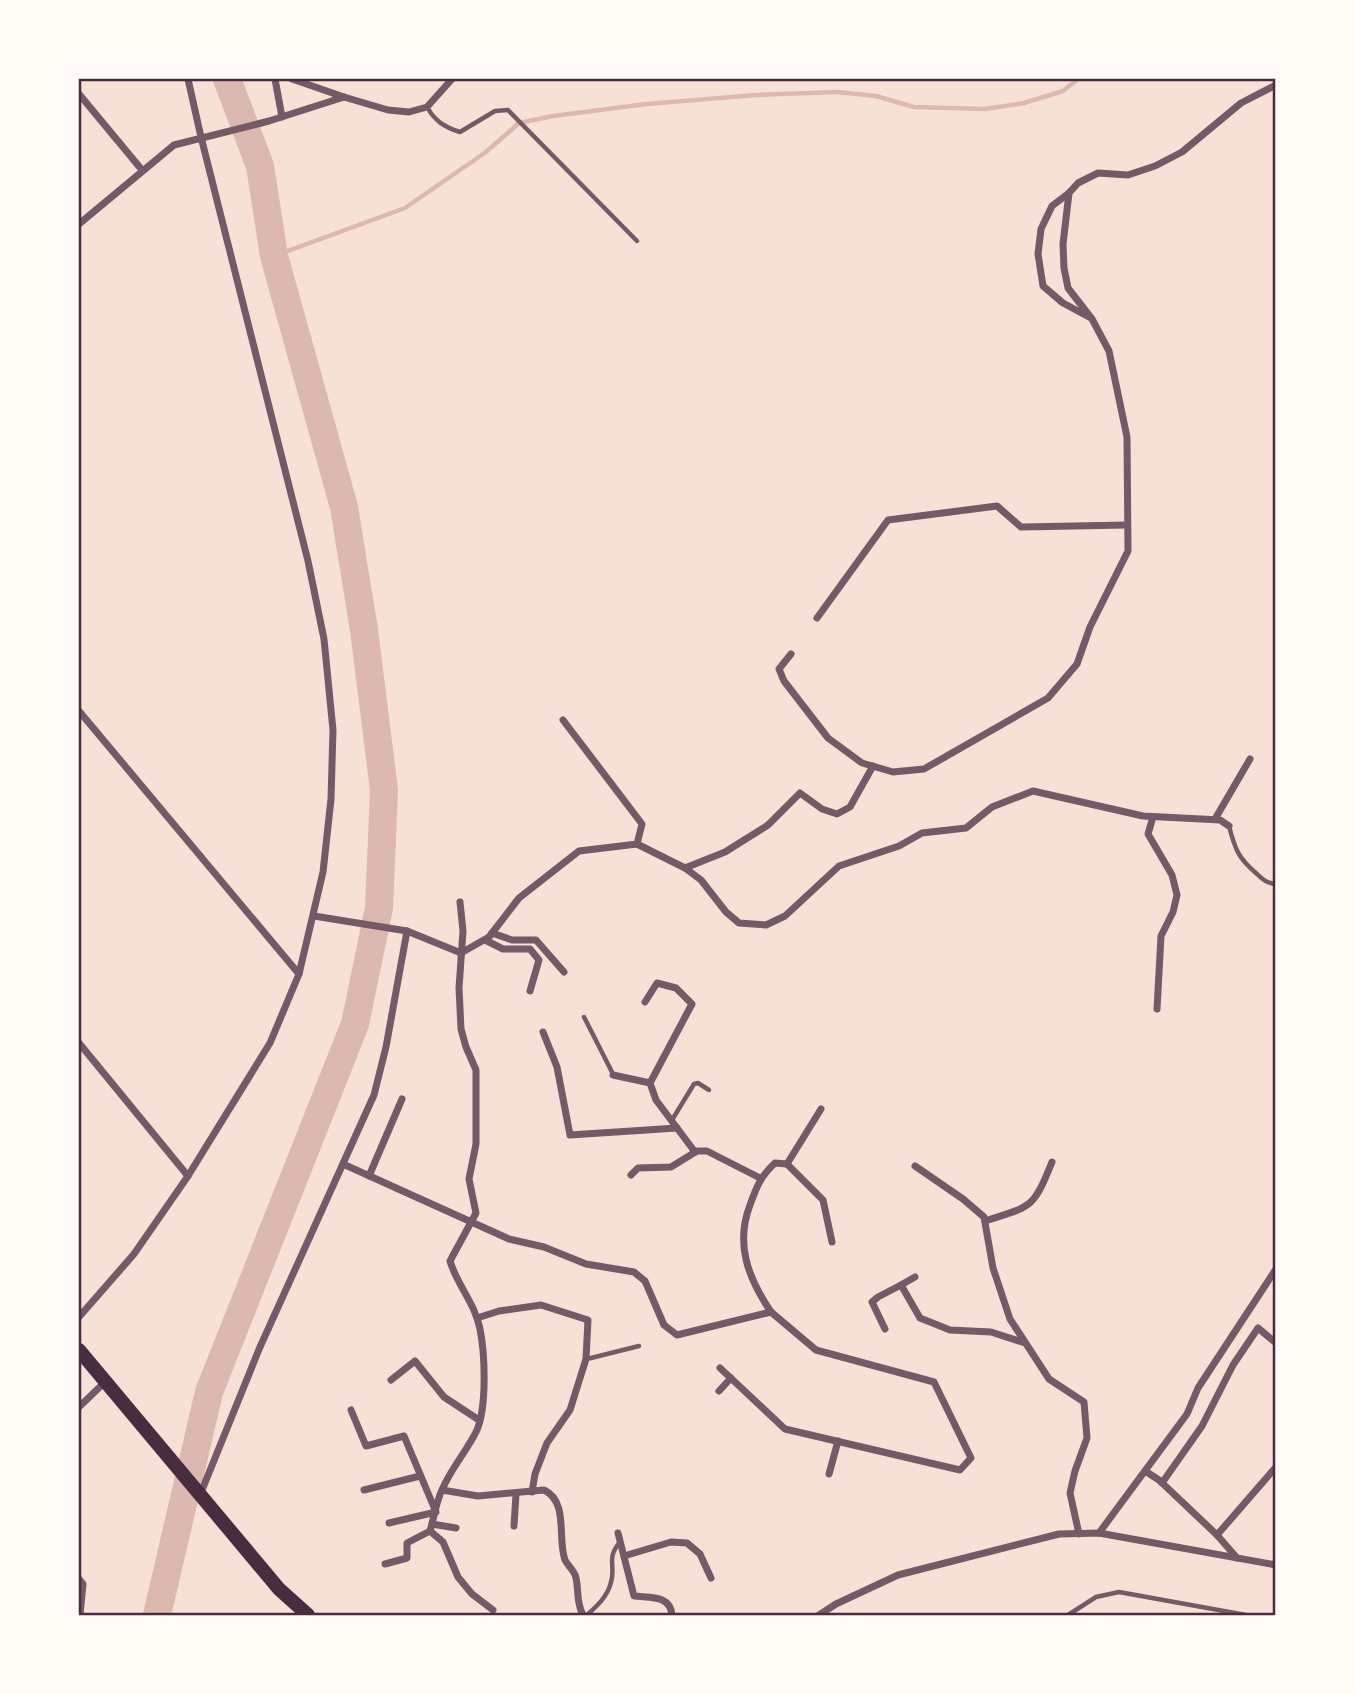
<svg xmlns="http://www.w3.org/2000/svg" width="1355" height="1694" viewBox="0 0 1355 1694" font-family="'Golos Text',sans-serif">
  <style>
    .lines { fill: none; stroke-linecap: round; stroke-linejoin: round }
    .stream { stroke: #dcb8b0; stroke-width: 4.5 }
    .river { stroke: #dcb8b0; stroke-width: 28 }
    .service { stroke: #755966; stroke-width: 4.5 }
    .minor { stroke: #755966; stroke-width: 7 }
    .primary { stroke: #4a2c40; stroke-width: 14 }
    .neatline { fill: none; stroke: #4a2c40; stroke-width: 2.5 }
  </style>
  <rect width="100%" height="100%" fill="#f7e1d7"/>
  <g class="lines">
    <polyline class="stream" points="274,256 405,208 486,152 519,123 553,116 647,104 756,95 837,92 876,96 914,107 985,109 1024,103 1063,91 1078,79"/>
    <polyline class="river" points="157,1615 209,1392 355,1024 379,908 384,790 364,630 344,507 274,256 260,166 227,79"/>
    <g class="service">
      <path d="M427 107C435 121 444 127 460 132L495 111 508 110 637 241"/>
      <path d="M1229 826C1235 849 1238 858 1257 874 1263 880 1267 883 1276 884"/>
      <polyline points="584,1017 613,1074"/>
      <polyline points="672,1120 694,1084 698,1083 709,1090"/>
      <polyline points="587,1359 639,1346"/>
      <path d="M587 1615C597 1606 608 1596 611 1582 616 1565 606 1560 619 1543"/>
      <polyline points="1068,1615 1096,1597 1119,1592 1246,1615"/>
    </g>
    <g class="minor">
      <polyline points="275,79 282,117"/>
      <polyline points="292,79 344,97"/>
      <polyline points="79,94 142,170"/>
      <polyline points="79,224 174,145 269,121 344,97 388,110 409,112 427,107 452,79"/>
      <polyline points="1089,317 1063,303 1043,286 1038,254 1041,229 1052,206 1069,193 1078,183 1098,173 1128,175 1155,166 1182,152 1241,103 1276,85"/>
      <polyline points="817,618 888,520 997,506 1021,527 1127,525"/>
      <polyline points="791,654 779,669 784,681 828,738 862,763 893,772 924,769 1048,698 1077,664 1090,627 1128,551 1127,437 1109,351 1092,319 1068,288 1064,268 1063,244 1069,193"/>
      <polyline points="79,711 299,974"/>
      <polyline points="1153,817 1148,834 1172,875 1177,895 1173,912 1161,936 1157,1009"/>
      <polyline points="1215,819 1250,759"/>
      <polyline points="637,844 685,868 701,880 726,912 739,923 766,925 785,916 839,866 899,846 922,833 966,828 992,807 1033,791 1143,816 1220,820 1229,826"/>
      <polyline points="685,868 725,852 768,825 800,793 822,809 837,814 850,807 873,766"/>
      <path d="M460 902 463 931 459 988 461 1029 466 1047 476 1070V1144L469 1179 476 1213 450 1261C457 1285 475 1303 480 1329 485 1354 487 1406 477 1430 467 1451 451 1468 442 1490 436 1502 434 1518 430 1531L443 1542 458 1577 472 1594 493 1610"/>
      <polyline points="314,916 407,931 461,953 489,937 519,898 579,851 637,844 642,824 563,720"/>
      <polyline points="492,933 512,940 536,940 564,972"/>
      <polyline points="485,940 503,949 530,949 539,960 530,991"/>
      <polyline points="645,1002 657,983 676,988 692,1004 650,1083 656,1100 695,1152"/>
      <polyline points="543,1032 557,1067 570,1135 677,1128"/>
      <polyline points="79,1043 188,1176"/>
      <polyline points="613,1075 650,1083"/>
      <polyline points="343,1164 509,1239 544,1247 586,1264 634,1272 645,1281 664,1325 677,1335 771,1312 816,1350 934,1382 971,1458 960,1470 785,1429 720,1368"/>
      <polyline points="787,1164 823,1200 832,1242"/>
      <polyline points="915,1166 963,1199 984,1217 993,1268 1010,1319 1049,1379 1084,1402 1087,1438 1075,1471 1070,1493 1079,1534"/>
      <polyline points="631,1175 638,1168 671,1167 697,1151 707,1151 760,1178"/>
      <polyline points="369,1176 402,1099"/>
      <path d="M985 1221C1032 1206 1033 1209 1052 1162"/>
      <polyline points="901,1285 915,1277"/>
      <path d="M771 1312C748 1278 735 1244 750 1205 757 1186 760 1177 775 1163L787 1164 821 1109"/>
      <polyline points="79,1317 134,1254 188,1176 270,1043 299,974 323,872 331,799 333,730 324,639 308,561 201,137 188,79"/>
      <polyline points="477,1318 499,1311 541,1305 588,1320 586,1359 570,1410 547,1443 535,1474 532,1492"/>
      <polyline points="885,1329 872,1302 878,1297 901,1285 920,1318 950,1330 991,1332 1025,1343"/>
      <polyline points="391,1380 415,1361 444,1397 479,1420"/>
      <polyline points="719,1391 731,1378"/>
      <polyline points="79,1407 105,1382"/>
      <polyline points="351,1410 366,1446 404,1436 436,1512 389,1523"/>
      <polyline points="1145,1471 1159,1480 1217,1535"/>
      <polyline points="829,1474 838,1441"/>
      <polyline points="1162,1483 1202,1426 1233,1365 1258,1328 1276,1343"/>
      <polyline points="364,1490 420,1476"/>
      <path d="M442 1490 478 1496 544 1490C569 1502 557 1538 565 1560 568 1566 575 1571 576 1578 579 1592 576 1602 583 1615"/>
      <polyline points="200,1495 260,1347 374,1095 386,1047 407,931"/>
      <polyline points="432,1524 456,1528"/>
      <polyline points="514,1526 516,1494"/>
      <path d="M618 1533 634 1596C651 1598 670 1595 672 1615"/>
      <polyline points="1099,1533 1187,1414 1198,1388 1276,1269"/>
      <polyline points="624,1556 671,1542 687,1543 700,1554 711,1578"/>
      <polyline points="1237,1558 1217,1535 1276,1467"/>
      <polyline points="385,1564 407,1558 407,1543 430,1531"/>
      <polyline points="79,1579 83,1584 80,1615"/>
      <polyline points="819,1615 836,1604 898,1575 1059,1534 1099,1533 1276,1565"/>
    </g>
    <polyline class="primary" points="79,1350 279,1589 308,1615"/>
  </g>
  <rect width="1355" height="1694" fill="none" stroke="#fffaf5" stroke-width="161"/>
  <rect x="80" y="80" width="1194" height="1534" class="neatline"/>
</svg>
